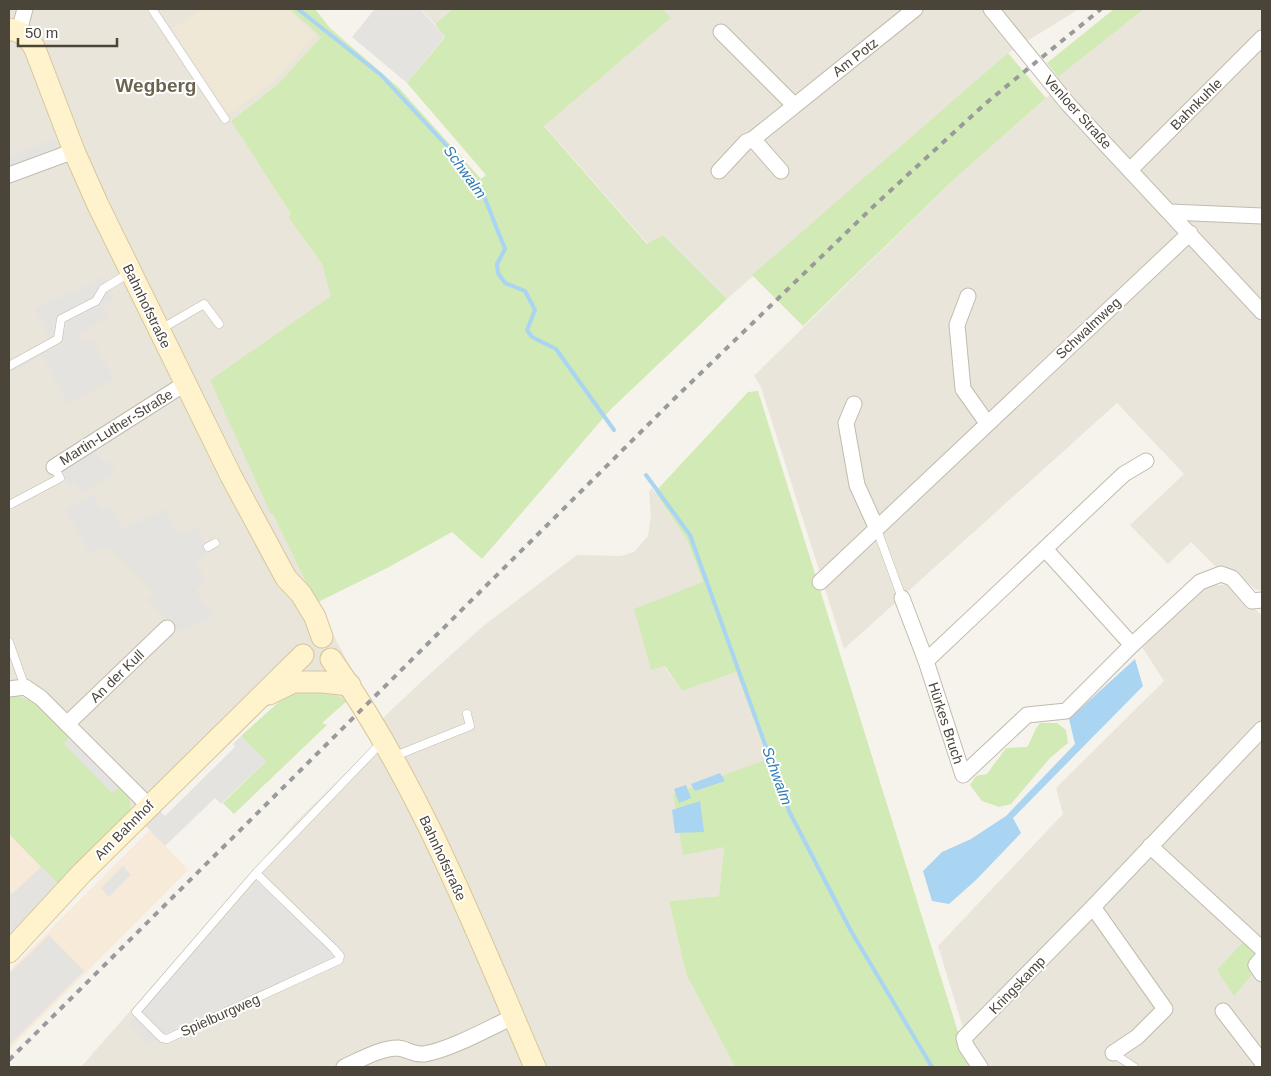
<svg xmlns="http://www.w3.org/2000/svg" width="1271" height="1076" viewBox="0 0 1271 1076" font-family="Arial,sans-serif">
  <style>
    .residential { fill: #eae5da }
    .commercial { fill: #f7ead8 }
    .education { fill: #efe8d6 }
    .green { fill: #d2eab5 }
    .parking { fill: #e5e3e0 }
    .water { fill: #a9d4f2 }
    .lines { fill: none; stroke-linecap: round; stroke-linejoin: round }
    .stream { stroke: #a9d4f2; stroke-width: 4 }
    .lane-casing { stroke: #c2bbae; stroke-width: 9 }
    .street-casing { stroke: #c2bbae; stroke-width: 17 }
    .secondary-casing { stroke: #d6c79b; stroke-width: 23 }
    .lane { stroke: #fff; stroke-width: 8 }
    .street { stroke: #fff; stroke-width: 15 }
    .secondary { stroke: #fff3cd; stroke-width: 21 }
    .rail { stroke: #9a9a9a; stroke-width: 4; stroke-dasharray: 6 6; stroke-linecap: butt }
    .labels { text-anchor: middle; stroke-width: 4; stroke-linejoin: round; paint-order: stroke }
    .street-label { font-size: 14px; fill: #4b4439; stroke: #fff }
    .water-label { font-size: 15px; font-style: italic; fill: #2e7ab2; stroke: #fff }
    .district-label { font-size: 19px; font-weight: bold; fill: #6e6250; stroke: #fff }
  </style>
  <rect width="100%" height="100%" fill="#f6f3ec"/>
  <g class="residential">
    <polygon points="9,9 290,9 322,36 278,84 231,121 291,214 288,217 322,264 332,296 210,380 316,603 364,692 347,701 290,695 251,714 69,894 9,834"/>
    <polygon points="421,9 453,9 435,24"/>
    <polygon points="662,9 1079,9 1008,53 727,299 663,235 648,244 544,125 670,19"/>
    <polygon points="1144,9 1262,9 1262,591 1255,589 1237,574 1219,570 1191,542 1168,564 1130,525 1184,474 1117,403 844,649 761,387 754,376 950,183 1053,92 1049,88 1058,77"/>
    <polygon points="652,488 687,540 703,582 652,670 664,666 682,691 736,672 768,760 724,847 719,896 669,901 686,974 735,1067 81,1067 295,823 376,743 368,732 421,682 482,627 577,555 621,556 634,552 648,536 651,516 649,492"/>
    <polygon points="1215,585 1226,585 1238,591 1260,614 1262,613 1262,1067 985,1067 968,1044 938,946 1063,814 1056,788 1164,681 1142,647 1197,594 1206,587"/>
  </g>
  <g class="commercial">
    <polygon points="150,830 188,870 9,1050 9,971"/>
    <polygon points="9,834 58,884 9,938"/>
  </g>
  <polygon class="education" points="203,9 287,9 315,35 274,81 228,115 172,29"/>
  <g class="green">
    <polygon points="290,9 315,9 330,28 399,88 481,179 486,175 407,83 445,37 435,24 453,9 662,9 671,18 544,126 647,244 663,235 727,299 611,409 482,559 452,532 387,568 316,603 273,514 271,514 210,380 331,296 322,264 288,217 291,214 231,121 278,84 321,37"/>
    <polygon points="1114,9 1144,9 1058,77 1047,63"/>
    <polygon points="1008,53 1046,98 950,183 803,326 752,275"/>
    <polygon points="758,391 963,1048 976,1067 735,1067 686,974 669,901 719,896 724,847 683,855 673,794 768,759 736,672 682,691 665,666 651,670 634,609 703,582 687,540 655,492 748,392"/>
    <polygon points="299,691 331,693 347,701 322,723 327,725 234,814 223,803 265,762 241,736 281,700"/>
    <path d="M9 695C36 697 51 717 70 736L64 744 113 793 120 786C128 795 133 801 129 814L58 884 9 834Z"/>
    <path d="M1040 723H1057L1066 730 1068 743 1050 758 1011 804 999 807 982 801 970 785 976 776 987 774 1006 748 1027 747C1033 738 1033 731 1040 723Z"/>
    <polygon points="1247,938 1258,949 1255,971 1234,996 1217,970"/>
  </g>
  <g class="parking">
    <polygon points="375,9 420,9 445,36 407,83 352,37"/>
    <polygon points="55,138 58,147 9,167 9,156"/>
    <polygon points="104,277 114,299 103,306 108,317 9,374 9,361 51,341 35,309"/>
    <polygon points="78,336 83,344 92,339 114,379 68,404 42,356"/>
    <polygon points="94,448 100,458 111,464 116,473 81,494 75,483 69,487 60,470"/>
    <polygon points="94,494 102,510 109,506 122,530 165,509 179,535 196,526 210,551 196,561 206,583 196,589 205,606 209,605 214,615 181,632 147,600 155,593 109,546 89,552 66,511"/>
    <polygon points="241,736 266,761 221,804 215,798 165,846 142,822 157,808 165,816 235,747 233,744"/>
    <polygon points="71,737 120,786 112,793 64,744"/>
    <polygon points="123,866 131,875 109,897 101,888"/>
    <polygon points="41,867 58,884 9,938 9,891 12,894"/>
    <polygon points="263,875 346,952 148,1044 129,1024"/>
    <polygon points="49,935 84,971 9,1045 9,974"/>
  </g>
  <g class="water">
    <polygon points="1135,659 1143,686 1013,818 1021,833 976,880 949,904 932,901 923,871 942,852 971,839 1006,816 1075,744 1069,719"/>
    <polygon points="720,773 725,781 695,791 691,784"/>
    <polygon points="686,785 691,798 679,803 674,789"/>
    <polygon points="700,801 704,832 675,833 672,810"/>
  </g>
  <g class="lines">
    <g class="stream">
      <polyline points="298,9 381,75 448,147 482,191 505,249 497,264 498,273 505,283 525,291 535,310 527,330 532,337 556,349 614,430"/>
      <polyline points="646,475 690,535 789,811 851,931 932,1067"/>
    </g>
    <defs>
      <g id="lane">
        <polyline points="152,9 225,119"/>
        <polyline points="161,329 204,304 219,324"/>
        <polyline points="9,366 58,339 61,319 96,301 103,289 129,273"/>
        <polyline points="11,504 60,478 54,467"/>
        <polyline points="876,527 902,598"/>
        <polyline points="208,547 215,543"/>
        <polyline points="9,642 25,687"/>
        <polyline points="395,756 470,726 467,714"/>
        <polyline points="256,873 333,948 340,956 339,960 167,1039 162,1038 136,1012 256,873 382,742"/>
        <polyline points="1113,1053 1134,1067"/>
      </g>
      <g id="street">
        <polyline points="991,9 1068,104 1262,312"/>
        <polyline points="19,31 25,9"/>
        <polyline points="721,32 794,105"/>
        <polyline points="753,139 781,171"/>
        <polyline points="1130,170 1262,38"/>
        <polyline points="719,171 746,142 753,139 915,9"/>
        <polyline points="9,175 74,151"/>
        <polyline points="1170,212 1262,216"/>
        <polyline points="968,296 957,325 963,389 987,423"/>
        <polyline points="854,404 846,423 857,485 876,527"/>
        <polyline points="54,467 186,383"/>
        <polyline points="1045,549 1132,645"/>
        <polyline points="820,582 1190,233"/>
        <polyline points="902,598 926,661 963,775 1027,715 1066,711 1132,645 1200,582 1221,574 1232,578 1252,601 1262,600"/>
        <polyline points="926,661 1124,474 1146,461"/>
        <polyline points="9,689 25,687 41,698 149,806"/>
        <polyline points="67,724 167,628"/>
        <polyline points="1150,846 1262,949"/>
        <polyline points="1093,907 1165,1009 1137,1037 1113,1053"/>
        <polyline points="1262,958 1256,965 1262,974"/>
        <polyline points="1223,1011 1262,1062"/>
        <path d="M344 1067C360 1060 380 1048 398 1048 407 1049 414 1055 424 1054 450 1050 489 1028 513 1017"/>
        <polyline points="980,1067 966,1046 964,1038 1093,907 1262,729"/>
      </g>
      <g id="secondary">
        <path d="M9 29C23 32 28 36 35 49L74 151 98 205 231 476 286 578 301 594 315 617 322 637"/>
        <path d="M331 659C419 783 475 928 535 1067"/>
        <polyline points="269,694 293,682 323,682 350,685"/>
        <polyline points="9,952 82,873 303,655"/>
      </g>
    </defs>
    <use href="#lane" class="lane-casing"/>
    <use href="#street" class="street-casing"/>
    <use href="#secondary" class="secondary-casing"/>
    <use href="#lane" class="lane"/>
    <use href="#street" class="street"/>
    <use href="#secondary" class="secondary"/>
    <polyline class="rail" points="9,1060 675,398 877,203 986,103 1101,9"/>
  </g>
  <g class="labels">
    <g class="street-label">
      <text transform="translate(855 57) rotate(-38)" y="5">Am Potz</text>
      <text transform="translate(1196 104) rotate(-45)" y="5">Bahnkuhle</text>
      <text transform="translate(1078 112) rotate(48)" y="5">Venloer Straße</text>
      <text transform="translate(147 306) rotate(64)" y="5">Bahnhofstraße</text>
      <text transform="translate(1088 328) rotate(-43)" y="5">Schwalmweg</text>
      <text transform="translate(116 427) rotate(-32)" y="5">Martin-Luther-Straße</text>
      <text transform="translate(117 676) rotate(-44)" y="5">An der Kull</text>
      <text transform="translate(946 723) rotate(72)" y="5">Hürkes Bruch</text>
      <text transform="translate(124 830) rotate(-45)" y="5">Am Bahnhof</text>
      <text transform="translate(443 858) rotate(65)" y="5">Bahnhofstraße</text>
      <text transform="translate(1017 985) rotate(-46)" y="5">Kringskamp</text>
      <text transform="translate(220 1015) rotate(-24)" y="5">Spielburgweg</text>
    </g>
    <g class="water-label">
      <text transform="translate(465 172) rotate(54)" y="5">Schwalm</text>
      <text transform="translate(777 776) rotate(70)" y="5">Schwalm</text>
    </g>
    <g class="district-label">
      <text x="156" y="92">Wegberg</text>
    </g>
  </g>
  <rect width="1271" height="1076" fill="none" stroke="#4b4439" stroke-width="20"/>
  <path d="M18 38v8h99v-8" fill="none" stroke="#4b4439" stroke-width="2.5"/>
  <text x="25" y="38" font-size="15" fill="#4b4439" stroke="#ffffff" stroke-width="4" paint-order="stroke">50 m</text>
</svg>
